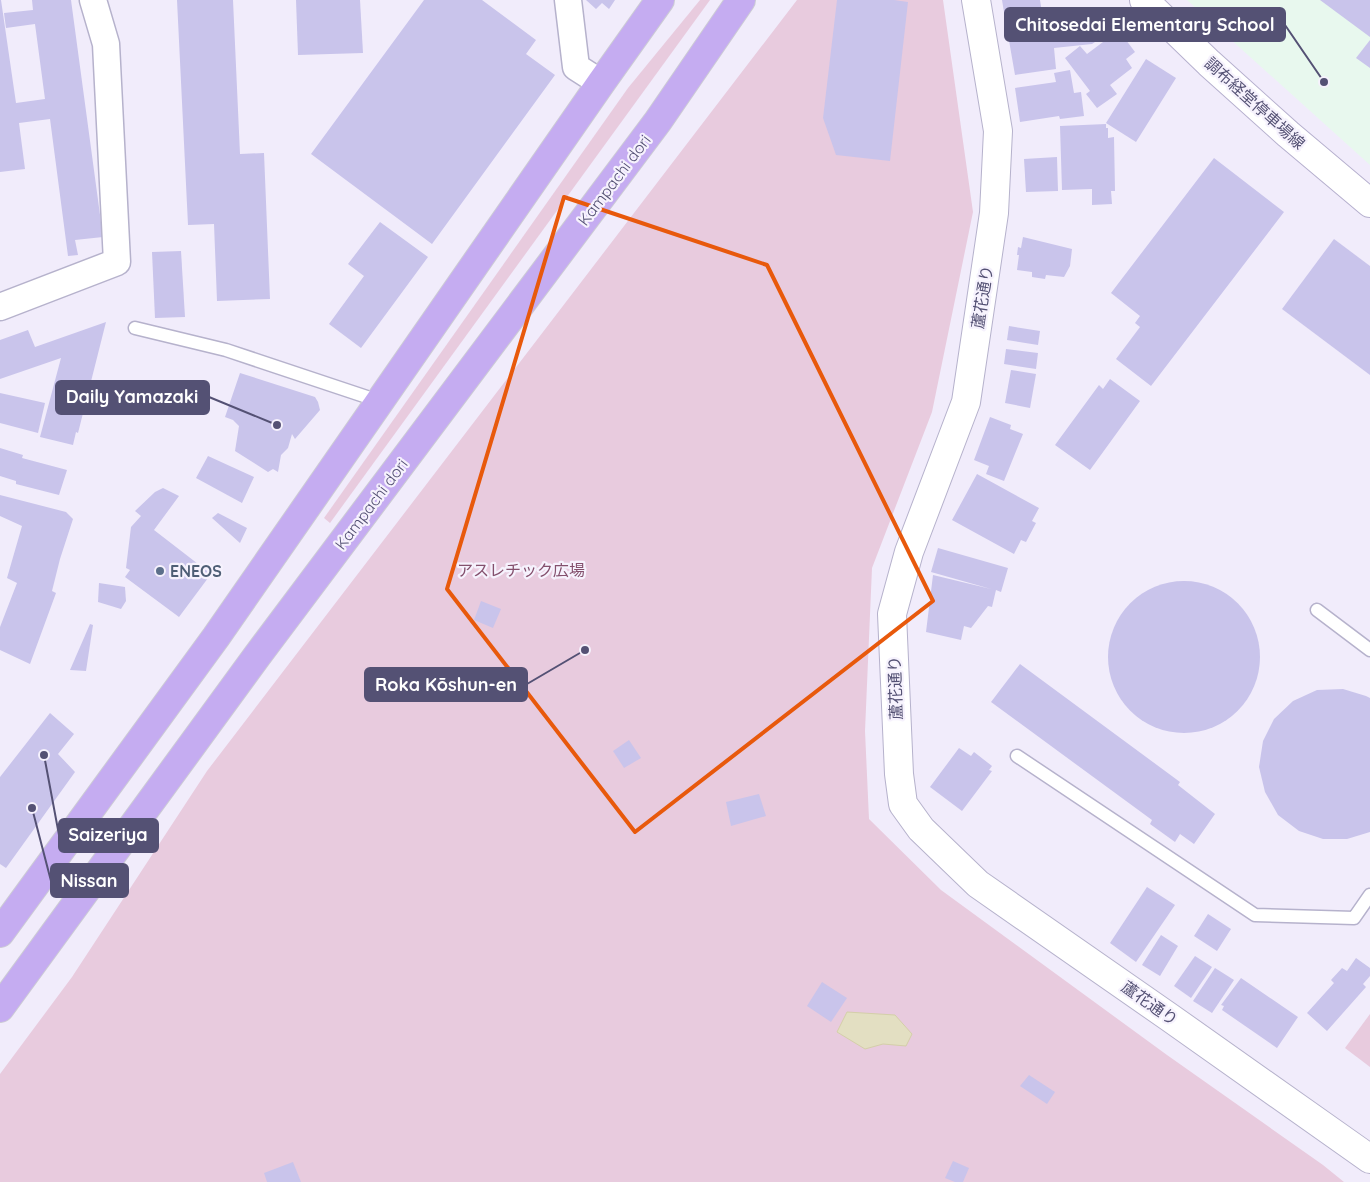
<svg xmlns="http://www.w3.org/2000/svg" width="1370" height="1182" viewBox="0 0 1370 1182" font-family="Quicksand,'Noto Sans JP',sans-serif">
  <style>
    .education { fill: #e8f8ee }
    .green { fill: #e8cbde }
    .water { fill: #e3dfc2; stroke: #d4cfa9 }
    .building { fill: #c9c4eb }
    .lines { fill: none; stroke-linecap: round; stroke-linejoin: round }
    .service-casing { stroke: #b6b2cc; stroke-width: 15 }
    .minor-casing { stroke: #b6b2cc; stroke-width: 29 }
    .tertiary-casing { stroke: #b6b2cc; stroke-width: 30 }
    .secondary-casing { stroke: #b6b0ce; stroke-width: 30 }
    .primary-casing { stroke: #cccbd5; stroke-width: 30 }
    .service { stroke: #fff; stroke-width: 12 }
    .minor { stroke: #fff; stroke-width: 26 }
    .tertiary { stroke: #fff; stroke-width: 28 }
    .secondary { stroke: #fff; stroke-width: 28 }
    .primary { stroke: #c5acf1; stroke-width: 28 }
    .marked { fill: none; stroke: #e8590c; stroke-width: 4; stroke-linejoin: round }
    .service-dot { fill: #5c6f8a; stroke: #f6f2fd; stroke-width: 2 }
    .labels { text-anchor: middle; stroke-width: 4.5; stroke-linejoin: round; paint-order: stroke }
    .street-label { font-size: 16px; fill: #545174; stroke: #f6f2fd }
    .park-label { font-size: 16px; fill: #84506d; stroke: #f6f2fd }
    .service-label { font-size: 16px; font-weight: bold; fill: #4e5e75; stroke: #f6f2fd; text-anchor: start }
    .leader { fill: none; stroke: #545174; stroke-width: 2 }
    .callout-dot { fill: #545174; stroke: #f6f2fd; stroke-width: 2 }
    .callout { fill: #545174; stroke: #545174; stroke-width: 2 }
    .callout-label { font-size: 18px; text-anchor: middle; font-weight: bold; fill: #fff }
  </style>
  <rect width="100%" height="100%" fill="#f1ecfb"/>
  <polygon class="education" points="1187,0 1370,0 1370,165"/>
  <g class="green">
    <polygon points="700,0 710,0 330,523 324,518 628,88"/>
    <polygon points="797,0 943,0 973,212 932,412 872,568 865,731 869,819 941,890 1167,1055 1323,1165 1344,1182 0,1182 0,1074 72,977 207,771"/>
    <polygon points="1370,1014 1370,1067 1345,1048"/>
  </g>
  <polygon class="water" points="847,1012 895,1015 912,1034 906,1046 883,1044 865,1049 837,1032"/>
  <g class="building">
    <polygon points="0,0 1,0 16,103 45,99 35,24 6,28 4,13 33,10 32,0 71,0 103,237 75,240 78,255 68,256 50,119 19,123 25,169 0,172"/>
    <polygon points="177,0 233,0 240,154 264,153 270,299 217,301 214,224 188,225"/>
    <polygon points="296,0 360,0 363,53 298,55"/>
    <polygon points="424,0 482,0 536,40 526,54 555,75 432,244 311,154"/>
    <polygon points="586,0 615,0 609,9 602,3 596,9"/>
    <polygon points="837,0 894,0 908,2 890,161 836,155 823,118"/>
    <polygon points="1002,0 1040,0 1043,19 1097,10 1101,15 1104,36 1092,44 1054,48 1056,69 1015,75 1007,29 1039,21 1039,20 1010,25 1010,23 1006,24"/>
    <polygon points="1320,0 1370,0 1370,37"/>
    <polygon points="1120,32 1135,52 1126,59 1132,68 1110,85 1117,94 1097,108 1086,94 1090,91 1065,58 1080,46 1087,54 1111,36 1113,38"/>
    <polygon points="1370,40 1370,68 1356,58"/>
    <polygon points="1146,59 1176,78 1136,142 1106,123"/>
    <polygon points="1070,70 1074,93 1081,92 1084,116 1060,119 1059,116 1020,122 1015,88 1056,82 1054,73"/>
    <polygon points="1106,124 1106,128 1108,128 1108,138 1114,137 1115,191 1111,191 1112,204 1092,205 1092,189 1062,190 1060,126"/>
    <polygon points="1057,157 1058,191 1026,192 1024,159"/>
    <polygon points="1214,158 1284,212 1151,386 1116,359 1140,327 1135,323 1140,316 1111,293"/>
    <polygon points="380,222 428,257 361,348 329,324 364,276 348,264"/>
    <polygon points="1023,237 1072,249 1070,266 1064,277 1046,275 1045,279 1032,277 1032,272 1017,270 1019,255 1017,255 1018,247 1021,248"/>
    <polygon points="1334,239 1370,266 1370,375 1282,309"/>
    <polygon points="181,251 185,317 155,318 152,252"/>
    <polygon points="106,322 78,433 76,432 73,445 40,437 61,358 0,379 0,340 28,330 35,347"/>
    <polygon points="1009,326 1040,331 1038,345 1007,340"/>
    <polygon points="1006,349 1038,353 1036,369 1004,364"/>
    <polygon points="1011,370 1036,374 1030,408 1005,403"/>
    <polygon points="240,373 315,397 318,402 320,410 295,439 292,434 288,448 281,455 278,472 273,469 268,472 235,451 239,426 233,420 225,417"/>
    <polygon points="1110,379 1140,401 1090,470 1055,445 1099,385 1103,389"/>
    <polygon points="0,393 45,403 38,433 0,423"/>
    <polygon points="990,417 1011,425 1010,429 1023,434 1004,481 986,474 989,466 974,460"/>
    <polygon points="0,448 23,455 22,458 67,470 59,495 16,484 16,481 0,476"/>
    <polygon points="208,456 254,477 242,503 196,478"/>
    <polygon points="977,474 1039,508 1032,521 1036,523 1026,542 1021,540 1014,554 952,520"/>
    <polygon points="163,488 179,496 154,530 211,574 179,617 125,577 130,570 126,568 131,527 141,516 135,511 155,492"/>
    <polygon points="0,495 66,512 73,519 60,559 52,591 56,593 30,664 0,650 0,627 17,583 7,578 22,526 0,516"/>
    <polygon points="218,513 247,528 240,543 212,518"/>
    <polygon points="938,548 1008,568 1001,592 996,590 992,607 988,606 971,628 964,626 961,640 926,632 933,575 991,589 931,572"/>
    <circle cx="1184" cy="657" r="76"/>
    <polygon points="99,583 125,587 126,601 121,609 98,602"/>
    <polygon points="481,601 501,609 493,628 474,620"/>
    <polygon points="90,624 93,625 86,671 70,670"/>
    <polygon points="1020,664 1180,782 1178,785 1215,814 1194,844 1180,834 1175,842 1150,824 1152,820 991,702"/>
    <polygon points="1343,689 1366,696 1370,698 1370,832 1347,839 1323,839 1299,831 1278,815 1265,792 1259,767 1263,741 1274,719 1293,701 1317,690"/>
    <polygon points="50,713 74,734 58,754 75,772 6,868 0,864 0,777"/>
    <polygon points="629,740 641,758 624,768 613,751"/>
    <polygon points="959,748 971,756 974,752 992,766 989,770 992,771 962,811 930,787"/>
    <polygon points="759,794 766,816 731,826 726,802"/>
    <polygon points="1147,887 1175,905 1136,962 1110,943"/>
    <polygon points="1208,914 1231,929 1217,951 1194,936"/>
    <polygon points="1161,935 1178,946 1160,976 1142,965"/>
    <polygon points="1195,956 1212,967 1191,998 1174,986"/>
    <polygon points="1356,958 1370,968 1370,976 1363,984 1366,987 1327,1031 1307,1013 1334,983 1331,980 1342,968 1347,971"/>
    <polygon points="1215,968 1234,980 1212,1013 1193,1001"/>
    <polygon points="1241,978 1298,1017 1277,1048 1222,1010 1224,1006 1221,1005"/>
    <polygon points="822,982 847,998 831,1022 807,1006"/>
    <polygon points="1029,1075 1055,1092 1047,1104 1020,1086"/>
    <polygon points="953,1161 969,1168 963,1182 955,1182 945,1178"/>
    <polygon points="293,1162 301,1182 267,1182 264,1173"/>
  </g>
  <g class="lines">
    <defs>
      <g id="service">
        <polyline points="135,328 226,350 379,401"/>
        <polyline points="1317,610 1370,650"/>
        <polyline points="1017,756 1255,915 1354,918 1370,895"/>
      </g>
      <g id="minor">
        <polyline points="568,0 576,67 601,83"/>
        <polyline points="0,307 117,262 106,44 93,0"/>
      </g>
      <polyline id="tertiary" points="976,0 998,131 994,213 966,402 909,552 892,614 899,774 903,804 921,829 978,884 1169,1017 1370,1159"/>
      <polyline id="secondary" points="1144,0 1209,63 1288,134 1370,203"/>
      <g id="primary">
        <polyline points="0,933 216,637 601,83 660,0"/>
        <polyline points="0,1008 257,656 658,121 741,0"/>
      </g>
    </defs>
    <use href="#service" class="service-casing"/>
    <use href="#minor" class="minor-casing"/>
    <use href="#tertiary" class="tertiary-casing"/>
    <use href="#secondary" class="secondary-casing"/>
    <use href="#primary" class="primary-casing"/>
    <use href="#service" class="service"/>
    <use href="#minor" class="minor"/>
    <use href="#tertiary" class="tertiary"/>
    <use href="#secondary" class="secondary"/>
    <use href="#primary" class="primary"/>
  </g>
  <path class="marked" d="M564 197 767 265 933 601 635 832 447 589Z"/>
  <circle class="service-dot" cx="160" cy="571" r="5"/>
  <g class="labels">
    <g class="street-label">
      <text transform="translate(1255 103) rotate(42)" y="6">調布経堂停車場線</text>
      <text transform="translate(614 180) rotate(-53)" y="6">Kampachi dori</text>
      <text transform="translate(982 297) rotate(-81)" y="6">蘆花通り</text>
      <text transform="translate(371 504) rotate(-53)" y="6">Kampachi dori</text>
      <text transform="translate(895 688) rotate(-92)" y="6">蘆花通り</text>
      <text transform="translate(1150 1003) rotate(35)" y="6">蘆花通り</text>
    </g>
    <g class="park-label">
      <text x="521" y="576">アスレチック広場</text>
    </g>
    <g class="service-label">
      <text x="170" y="577">ENEOS</text>
    </g>
  </g>
  <path class="leader" d="M1324 82L1285 25M277 425L209 397M585 650L527 684M44 755L59 835M32 808L51 881"/>
  <g class="callout-dot">
    <circle cx="1324" cy="82" r="5"/>
    <circle cx="277" cy="425" r="5"/>
    <circle cx="585" cy="650" r="5"/>
    <circle cx="44" cy="755" r="5"/>
    <circle cx="32" cy="808" r="5"/>
  </g>
  <g class="callout">
    <rect x="1005" y="8" width="280" height="33" rx="5"/>
    <rect x="56" y="381" width="153" height="33" rx="5"/>
    <rect x="365" y="668" width="162" height="33" rx="5"/>
    <rect x="59" y="819" width="99" height="33" rx="5"/>
    <rect x="51" y="864" width="77" height="33" rx="5"/>
  </g>
  <g class="callout-label">
    <text x="1145" y="31">Chitosedai Elementary School</text>
    <text x="132" y="403">Daily Yamazaki</text>
    <text x="446" y="691">Roka Kōshun-en</text>
    <text x="108" y="841">Saizeriya</text>
    <text x="89" y="887">Nissan</text>
  </g>
</svg>
